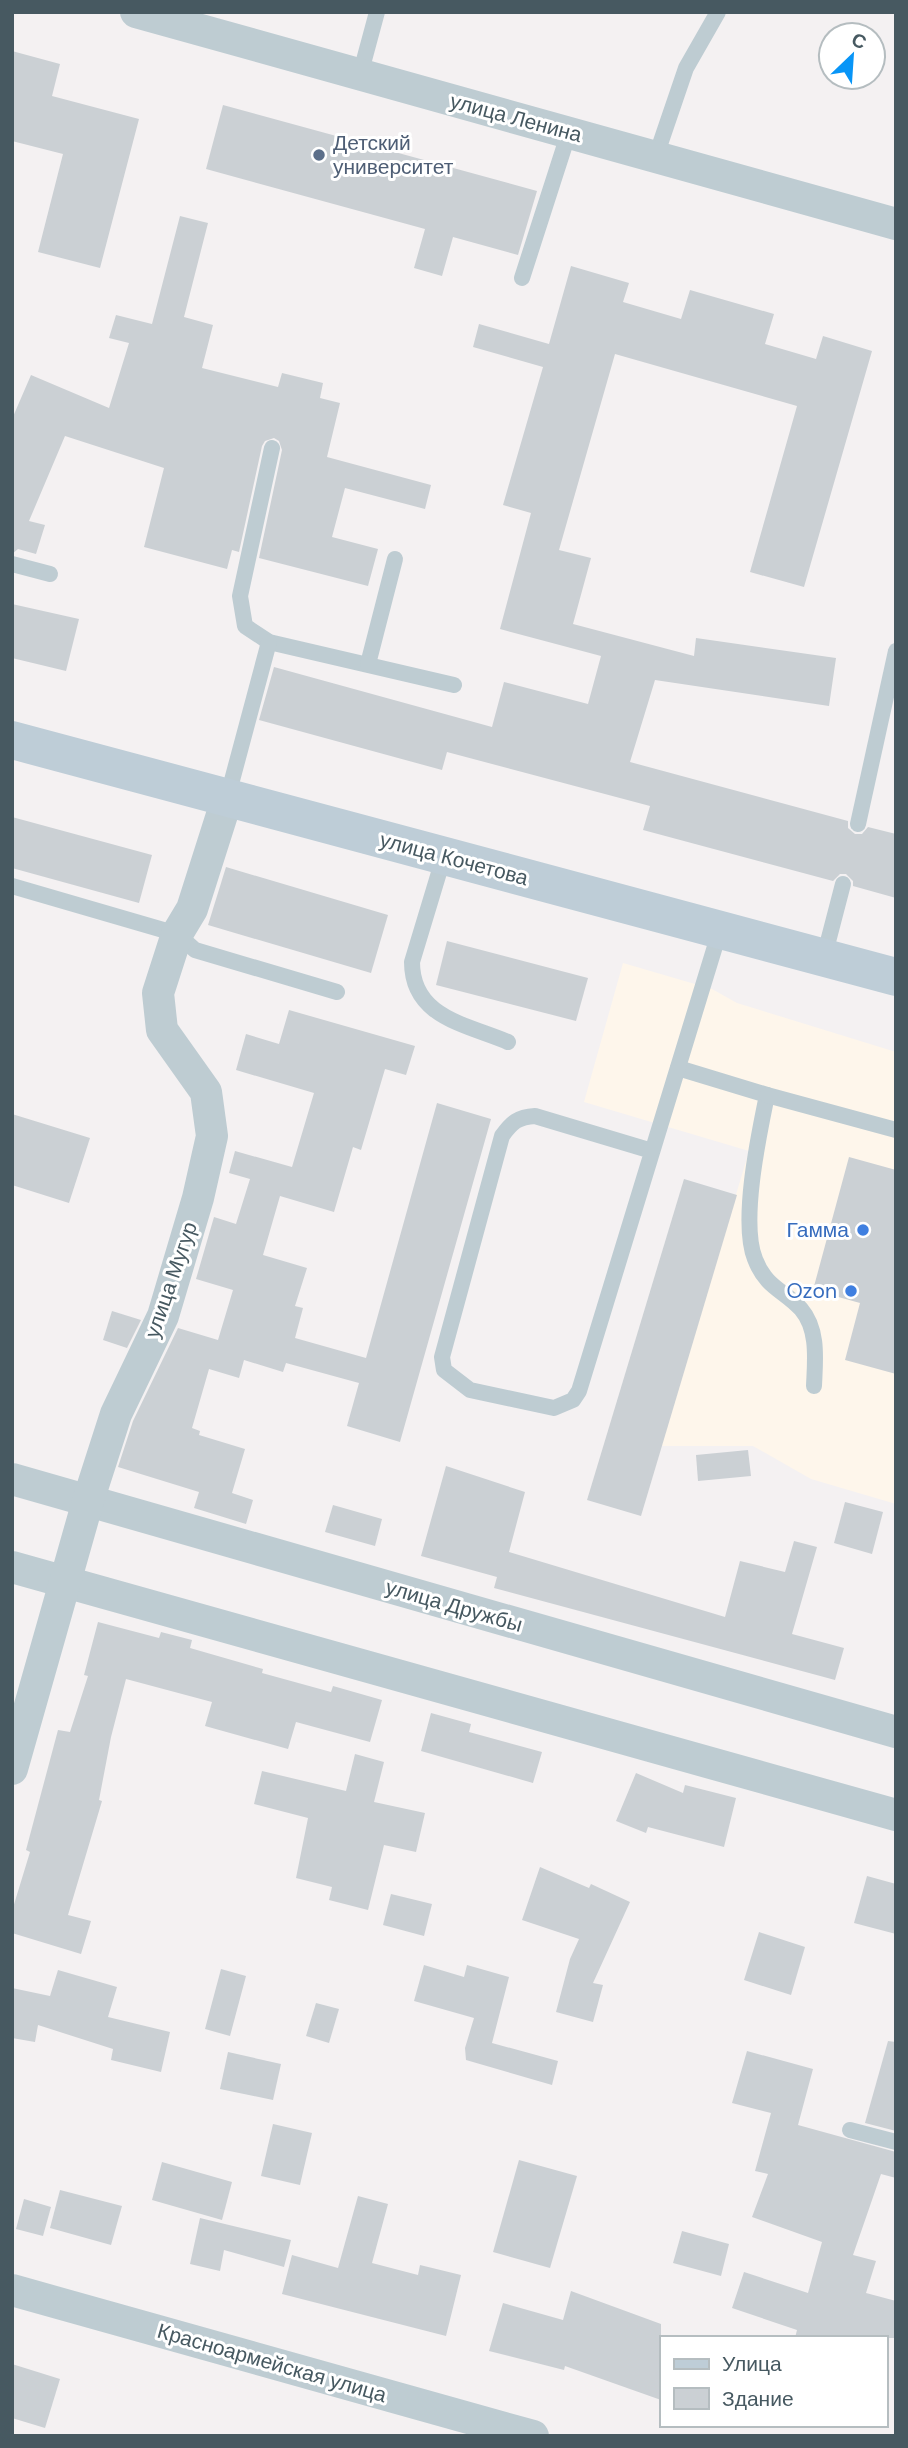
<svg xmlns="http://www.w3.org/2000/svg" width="908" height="2448" viewBox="0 0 908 2448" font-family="'DM Sans',sans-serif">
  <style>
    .commercial { fill: #fef6eb }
    .building { fill: #cbd0d4 }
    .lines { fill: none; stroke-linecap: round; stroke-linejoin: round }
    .service { stroke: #beccd2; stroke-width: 16 }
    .minor { stroke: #beccd2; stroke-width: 32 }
    .secondary { stroke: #becdd7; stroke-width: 38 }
    .service-dot { fill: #5c6f8a; stroke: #fff; stroke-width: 2.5 }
    .shop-dot { fill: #3f7fe0; stroke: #fff; stroke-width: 2.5 }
    .labels { text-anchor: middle; stroke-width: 6; stroke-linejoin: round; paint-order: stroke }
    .street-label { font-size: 21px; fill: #475961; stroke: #fff }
    .service-label { font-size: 21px; fill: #4e5e75; stroke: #fff; text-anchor: start }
    .shop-label { font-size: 21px; fill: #366cbe; stroke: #fff; text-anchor: end }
  </style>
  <rect width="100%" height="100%" fill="#f4f1f2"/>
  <polygon class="commercial" points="623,963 712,989 737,1003 896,1052 896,1504 811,1479 753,1446 661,1446 749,1151 584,1102"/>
  <g class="building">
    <polygon points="12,51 60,64 52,96 139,119 100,268 38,252 63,154 12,141"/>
    <polygon points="223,105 537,191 518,255 453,237 442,276 414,268 425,229 206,169"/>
    <polygon points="180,216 208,223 184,317 213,325 202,368 278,387 282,373 323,383 320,398 340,403 327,457 431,485 425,509 345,488 332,537 378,549 368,586 259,558 282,450 279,441 274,438 265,441 262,446 239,552 232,550 227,569 144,547 164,468 65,436 29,521 45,525 36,554 18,549 12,554 12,419 31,375 109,408 129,343 109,338 116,315 152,324"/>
    <polygon points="571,266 629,283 623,302 681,319 690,290 774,314 765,344 816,359 823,336 872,351 804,587 750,572 797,406 615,354 559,550 591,558 573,624 694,656 696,638 836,658 829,706 655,680 630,762 848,821 848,828 855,834 862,834 868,827 896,834 896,898 853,886 853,881 846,874 840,874 833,881 643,830 650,806 447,752 442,770 259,720 274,667 492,727 504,682 588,704 601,656 500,629 531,513 503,505 543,367 473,347 479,324 549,344"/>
    <polygon points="12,604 79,619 66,671 12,658"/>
    <polygon points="12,817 152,855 139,903 12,868"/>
    <polygon points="226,867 388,915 371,973 208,925"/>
    <polygon points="447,941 588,978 576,1021 436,985"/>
    <polygon points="289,1010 415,1046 406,1075 385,1069 361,1150 353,1147 334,1212 280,1196 263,1255 307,1268 295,1306 303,1308 295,1338 366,1358 437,1103 491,1119 400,1442 347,1426 359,1383 286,1363 283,1372 244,1360 239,1378 209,1369 192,1428 200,1431 199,1435 245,1449 232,1493 253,1500 246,1524 194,1508 199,1492 118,1467 133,1421 178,1328 218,1340 233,1290 196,1279 214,1217 236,1224 250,1179 229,1173 235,1151 292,1167 314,1093 236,1070 246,1034 279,1044"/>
    <polygon points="12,1114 90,1138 69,1203 12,1185"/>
    <polygon points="849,1157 896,1170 896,1374 845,1360 860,1303 813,1290"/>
    <polygon points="684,1179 737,1195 641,1516 587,1500"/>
    <polygon points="112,1311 141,1320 127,1348 103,1340"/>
    <polygon points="748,1450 751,1476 698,1481 696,1455"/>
    <polygon points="446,1466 525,1492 509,1552 725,1617 740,1561 785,1572 794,1541 817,1547 792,1634 844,1648 835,1680 494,1588 497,1577 421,1556"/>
    <polygon points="845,1502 883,1512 872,1554 834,1543"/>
    <polygon points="333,1505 382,1519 375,1546 325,1532"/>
    <polygon points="98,1622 159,1638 161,1632 192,1640 190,1648 263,1669 262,1673 331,1692 333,1686 382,1700 370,1742 296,1722 288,1749 205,1726 212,1702 126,1679 111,1737 99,1800 102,1801 68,1915 91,1921 81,1954 12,1933 12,1911 30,1852 26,1850 58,1730 70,1732 88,1676 84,1675"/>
    <polygon points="431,1713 471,1724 469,1732 542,1752 533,1783 421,1751"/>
    <polygon points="355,1754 384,1762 374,1802 425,1813 416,1852 384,1845 368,1910 329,1900 332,1887 296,1878 308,1818 254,1804 262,1771 346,1791"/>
    <polygon points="636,1773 683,1793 685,1785 736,1798 724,1847 648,1827 646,1833 616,1821"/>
    <polygon points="540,1867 589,1888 591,1884 630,1902 593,1983 603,1985 593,2022 556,2012 570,1959 579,1939 522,1920"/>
    <polygon points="867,1876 896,1884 896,1934 854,1923"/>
    <polygon points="391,1894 432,1904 424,1936 383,1925"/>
    <polygon points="759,1932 805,1947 791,1995 744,1980"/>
    <polygon points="424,1965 464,1977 467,1965 509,1977 492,2043 558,2061 552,2085 466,2060 465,2048 474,2018 414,2001"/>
    <polygon points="221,1969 246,1976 230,2036 205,2029"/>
    <polygon points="58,1970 117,1987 108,2017 170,2032 161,2072 111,2060 113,2049 38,2025 35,2042 12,2038 12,1988 50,1996"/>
    <polygon points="316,2003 339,2009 329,2043 306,2036"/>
    <polygon points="888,2041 896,2042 896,2131 865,2123"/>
    <polygon points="747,2051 813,2069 798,2125 896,2152 896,2178 881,2174 853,2255 876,2261 866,2293 896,2301 896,2338 795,2338 797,2330 732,2308 744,2272 808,2293 822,2242 752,2217 768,2174 755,2171 771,2113 732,2103"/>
    <polygon points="228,2052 281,2064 273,2100 220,2089"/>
    <polygon points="273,2124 312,2133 300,2185 261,2176"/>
    <polygon points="519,2160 577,2176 550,2268 493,2252"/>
    <polygon points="162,2162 232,2182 222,2220 152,2200"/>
    <polygon points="60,2190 122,2206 111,2245 50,2228"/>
    <polygon points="358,2196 388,2204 372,2263 418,2275 420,2265 461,2275 446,2336 282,2294 292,2255 338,2268"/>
    <polygon points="24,2199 51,2207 43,2236 16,2229"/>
    <polygon points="200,2218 291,2240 284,2267 224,2250 220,2271 190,2264"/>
    <polygon points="682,2231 729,2244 721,2276 673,2263"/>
    <polygon points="571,2291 661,2324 661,2400 565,2366 564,2370 489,2351 503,2303 563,2320"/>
    <polygon points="12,2364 60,2379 45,2428 12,2418"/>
  </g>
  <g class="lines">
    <g class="service">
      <polyline points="360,75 377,12"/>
      <polyline points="656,156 686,68 718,12"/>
      <polyline points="522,278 569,132"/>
      <polyline points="272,448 240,596 245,626 269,642 454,685"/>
      <polyline points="12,564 50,574"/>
      <polyline points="368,664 395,559"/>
      <polyline points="227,799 269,642"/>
      <polyline points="858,824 896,651"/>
      <path d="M444 856 412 962C412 1017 465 1024 508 1042"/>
      <polyline points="12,886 177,934 195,950 337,992"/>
      <polyline points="824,957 843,884"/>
      <path d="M678 1068 767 1095C759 1134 740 1222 755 1259 766 1288 784 1290 801 1309 819 1330 815 1361 814 1386"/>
      <polyline points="767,1095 896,1130"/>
      <path d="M652 1151 535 1116C518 1117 512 1122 502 1136L442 1357 444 1370 470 1390 554 1408 573 1400 579 1391 720 930"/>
      <polyline points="850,2130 896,2142"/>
    </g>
    <g class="minor">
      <polyline points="136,12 896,224"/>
      <polyline points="12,1479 896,1732"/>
      <polyline points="12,1567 896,1815"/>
      <polyline points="12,1769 88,1501 116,1414 163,1316 198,1198 212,1136 206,1092 162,1030 158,993 177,934 192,909 227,799"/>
      <polyline points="12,2290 533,2436"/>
    </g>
    <polyline class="secondary" points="12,740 896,977"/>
  </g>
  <circle class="service-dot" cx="319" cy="155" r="7"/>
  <g class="shop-dot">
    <circle cx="863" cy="1230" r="7"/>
    <circle cx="851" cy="1291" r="7"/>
  </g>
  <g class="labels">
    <g class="street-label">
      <text transform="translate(516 118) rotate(15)" y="7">улица Ленина</text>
      <text transform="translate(454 859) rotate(15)" y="7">улица Кочетова</text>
      <text transform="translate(171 1280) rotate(-71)" y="7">улица Мугур</text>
      <text transform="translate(454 1606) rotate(16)" y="7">улица Дружбы</text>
      <text transform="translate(272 2363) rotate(16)" y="7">Красноармейская улица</text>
    </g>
    <g class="service-label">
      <text x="333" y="150">Детский<tspan x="333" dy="24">университет</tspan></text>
    </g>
    <g class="shop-label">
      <text x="849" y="1237">Гамма</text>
      <text x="837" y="1298">Ozon</text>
    </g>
  </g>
  <rect width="908" height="2448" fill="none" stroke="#475961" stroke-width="28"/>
  <rect x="660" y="2336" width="228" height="91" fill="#ffffff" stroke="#b5bdc0" stroke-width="2"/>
  <rect x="674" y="2359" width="35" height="10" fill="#becdd7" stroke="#b5bdc0" stroke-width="2"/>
  <text x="722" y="2371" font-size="21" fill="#475961">Улица</text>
  <rect x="674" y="2388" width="35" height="21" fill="#cbd0d4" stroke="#b5bdc0" stroke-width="2"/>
  <text x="722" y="2406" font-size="21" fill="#475961">Здание</text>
  <g transform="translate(852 56) rotate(25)"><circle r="33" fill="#ffffff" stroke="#b5bdc0" stroke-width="2"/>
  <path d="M0-5L12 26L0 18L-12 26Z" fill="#0895f7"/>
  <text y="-10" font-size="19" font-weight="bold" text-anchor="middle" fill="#475961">С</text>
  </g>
</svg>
